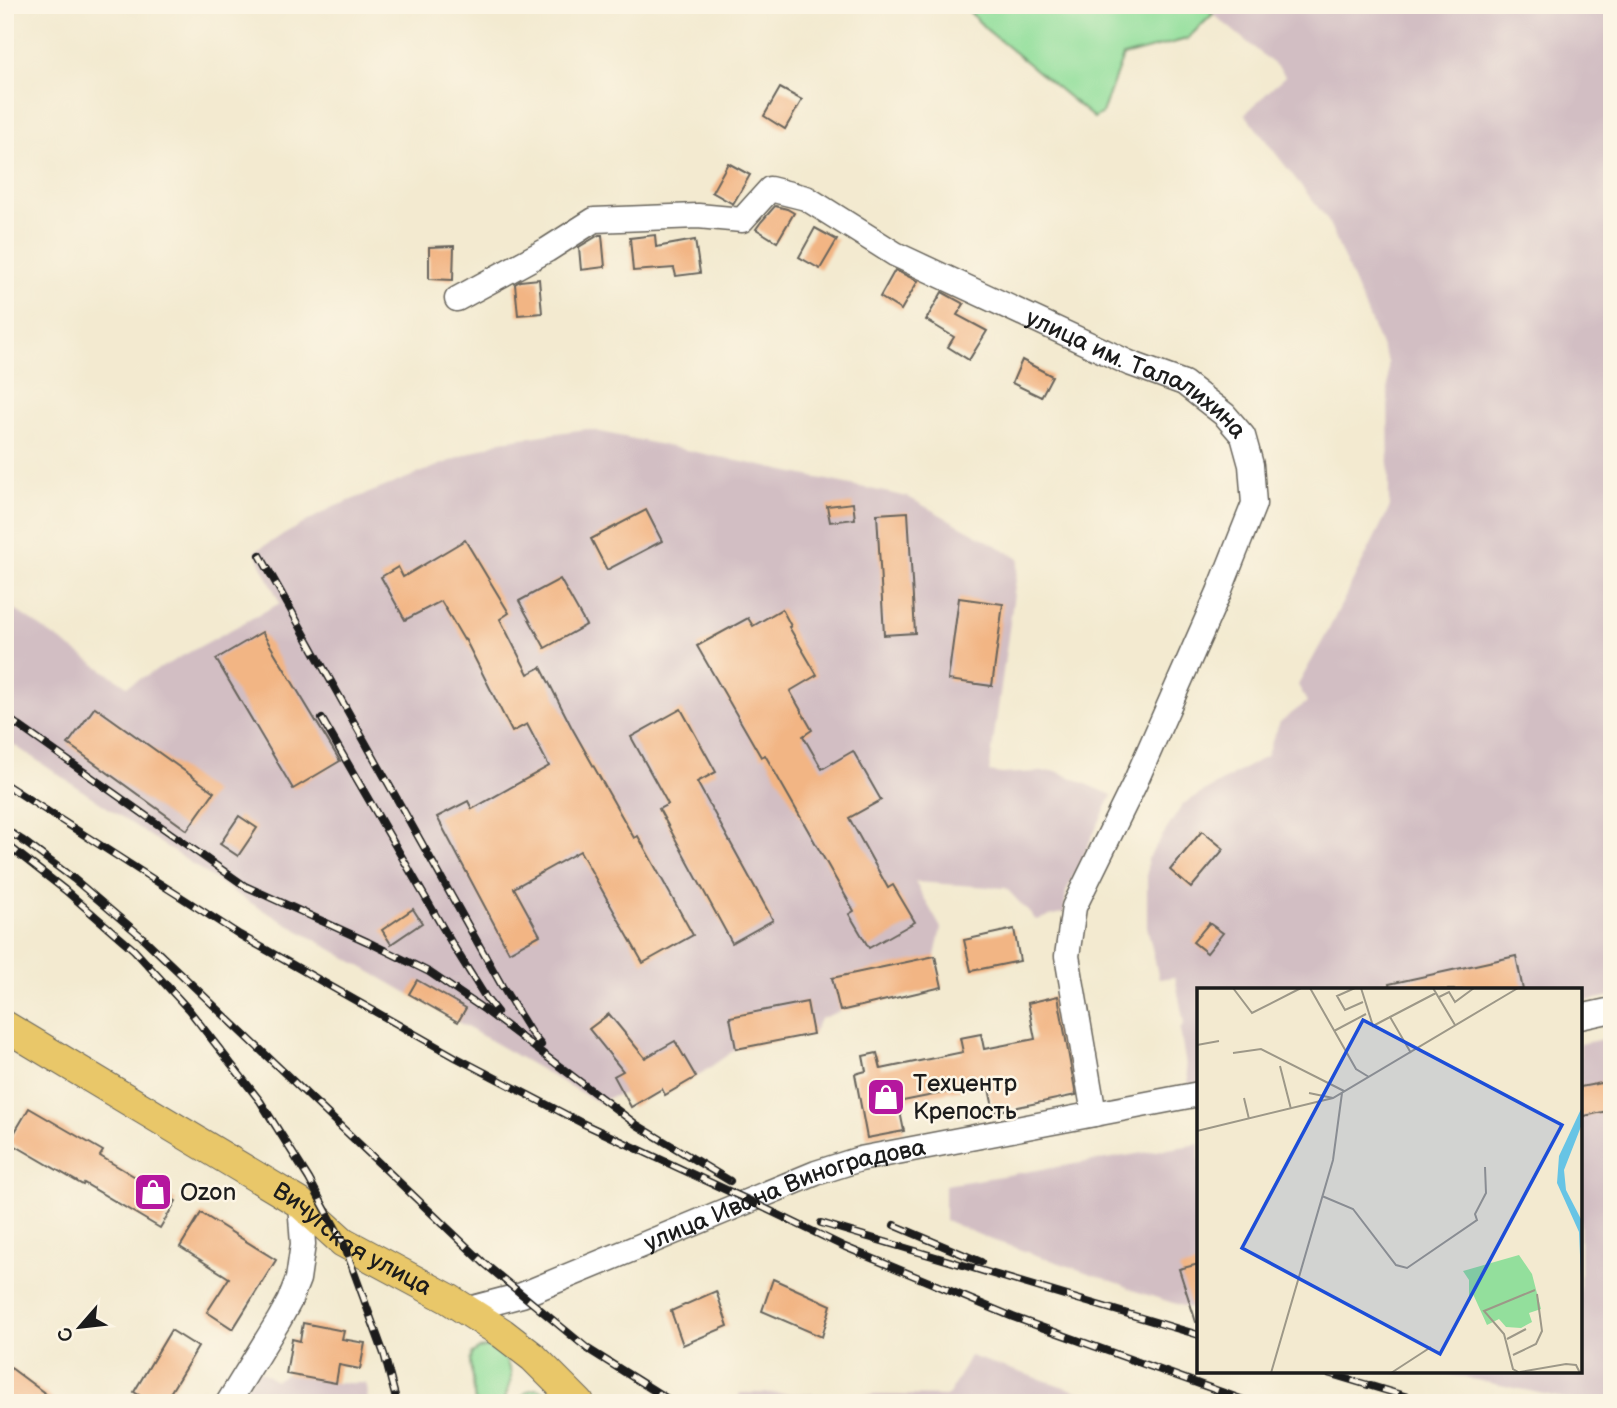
<svg xmlns="http://www.w3.org/2000/svg" width="1617" height="1408" viewBox="0 0 1617 1408" font-family="'Balsamiq Sans',sans-serif">
  <style>
    .industrial { fill: #d2bec3 }
    .green { fill: #93df9c; stroke: #587e5c; stroke-width: 2 }
    .building { fill: #f2b584 }
    .lines { fill: none; stroke-linecap: round; stroke-linejoin: round }
    .minor-casing { stroke: #67645b; stroke-width: 27 }
    .major-casing { stroke: #67645b; stroke-width: 32 }
    .minor { stroke: #fff; stroke-width: 24 }
    .major { stroke: #e9c769; stroke-width: 30 }
    .rail-casing { stroke: #1c1c1c; stroke-width: 8 }
    .rail { stroke: #fcf5e5; stroke-width: 5; stroke-dasharray: 16; stroke-linecap: butt }
    .labels { text-anchor: middle; stroke-width: 5; stroke-linejoin: round; paint-order: stroke }
    .street-label { font-size: 24px; fill: #1c1c1c; stroke: #fcf5e5 }
    .poi-label { font-size: 24px; fill: #1c1c1c; stroke: #fcf5e5; text-anchor: start }
    .inset-road { fill: none; stroke: #9d9888; stroke-width: 2 }
    .view { fill: #1d4ed8; fill-opacity: 0.15; stroke: #1d4ed8; stroke-width: 3.5 }
    .inset-edge { fill: none; stroke: #1c1c1c; stroke-width: 3.5 }
  </style>
  <rect width="100%" height="100%" fill="#fcf5e5"/>
  <filter id="ink" filterUnits="userSpaceOnUse"><feTurbulence type="fractalNoise" baseFrequency=".0143" numOctaves="2"/><feDisplacementMap in="SourceGraphic" scale="14" xChannelSelector="R" yChannelSelector="G"/><feConvolveMatrix kernelMatrix="1 2 1 2 8 2 1 2 1" color-interpolation-filters="sRGB"/></filter>
  <filter id="wash" filterUnits="userSpaceOnUse"><feTurbulence type="fractalNoise" baseFrequency=".00686" numOctaves="4" result="noise"/><feDisplacementMap in="SourceGraphic" scale="28" xChannelSelector="R" yChannelSelector="G"/><feGaussianBlur stdDeviation="1.57" result="paint"/><feColorMatrix in="noise" values="0 0 0 0 0 0 0 0 0 0 0 0 0 0 0 0 0 1.4 0 .05"/><feComposite in="paint" operator="in"/></filter>
  <g filter="url(#wash)">
    <rect width="100%" height="100%" fill="#f3ead0"/>
    <g class="industrial">
      <polygon points="1202,5 1612,5 1612,996 1580,1002 1580,990 1199,990 1199,1083 1189,1084 1180,1030 1184,1023 1175,977 1159,979 1147,926 1147,860 1183,804 1266,756 1280,722 1307,702 1298,685 1327,633 1389,509 1388,362 1327,219 1245,114 1285,76 1280,69"/>
      <polygon points="586,429 908,497 1019,558 989,772 1002,774 1056,771 1112,795 1066,892 1064,912 1036,920 1006,888 915,882 941,928 935,956 942,987 840,1011 820,1019 813,1034 736,1049 696,1077 662,1089 631,1107 624,1094 610,1097 599,1103 249,902 5,739 5,603 127,686 280,603 255,551 331,508 501,441"/>
      <polygon points="1612,1037 1612,1403 1577,1403 1576,1401 1434,1371 1580,1371 1580,1044"/>
      <polygon points="1199,1144 1199,1311 1135,1291 1121,1284 989,1239 945,1220 945,1185"/>
      <polygon points="970,1356 1113,1403 736,1403 740,1393 948,1396"/>
      <polygon points="257,1369 275,1380 286,1374 336,1383 366,1383 368,1403 236,1403"/>
    </g>
    <g class="green">
      <polygon points="963,5 1202,5 1213,14 1187,39 1123,56 1102,113 1094,118 986,29"/>
      <polygon points="491,1347 498,1349 503,1353 511,1373 511,1379 505,1399 499,1403 475,1403 470,1362 472,1353 478,1349"/>
      <polygon points="536,1389 544,1391 556,1403 522,1403 523,1395 528,1391"/>
    </g>
    <g id="blocks">
      <g class="building">
        <polygon points="780,88 802,100 785,129 764,116"/>
        <polygon points="728,163 750,175 733,204 712,192"/>
        <polygon points="775,206 787,209 794,213 777,242 756,229 761,222"/>
        <polygon points="815,228 837,240 820,269 799,257"/>
        <polygon points="599,235 602,235 605,267 581,270 579,247"/>
        <polygon points="655,235 656,247 695,240 700,273 676,276 674,268 633,271 630,238"/>
        <polygon points="454,246 453,280 429,279 429,247"/>
        <polygon points="895,270 918,281 901,310 880,297"/>
        <polygon points="539,279 542,313 518,315 515,284 520,281"/>
        <polygon points="942,292 964,304 957,315 987,331 969,360 948,347 954,337 926,320"/>
        <polygon points="1022,360 1052,376 1041,397 1012,383"/>
        <polygon points="853,503 855,519 830,522 827,506"/>
        <polygon points="646,510 662,541 607,570 591,539"/>
        <polygon points="908,512 915,633 884,635 877,514"/>
        <polygon points="465,540 509,613 500,619 528,674 541,667 572,728 634,838 638,836 693,935 643,963 580,851 514,888 540,935 509,952 437,817 468,801 472,809 549,766 527,724 512,732 465,639 464,640 441,601 405,620 381,577 398,567 403,577"/>
        <polygon points="560,579 586,625 545,648 519,601"/>
        <polygon points="959,598 1003,604 992,686 948,680"/>
        <polygon points="782,609 791,626 789,627 817,675 790,691 812,730 803,736 822,769 853,751 881,800 849,818 888,888 893,885 915,922 869,948 849,914 854,911 765,755 761,757 697,646 748,618 753,626"/>
        <polygon points="262,632 340,761 293,789 216,659"/>
        <polygon points="95,707 214,792 187,830 68,744"/>
        <polygon points="681,709 716,772 697,782 773,920 732,943 659,809 668,804 631,737"/>
        <polygon points="239,816 257,828 238,856 220,844"/>
        <polygon points="1202,831 1224,849 1191,888 1170,870"/>
        <polygon points="413,909 422,923 391,944 382,930"/>
        <polygon points="1209,923 1223,933 1207,953 1193,942"/>
        <polygon points="1014,929 1020,961 971,971 964,940"/>
        <polygon points="935,956 942,987 840,1011 832,978"/>
        <polygon points="1516,956 1523,990 1390,990 1389,984"/>
        <polygon points="417,980 466,1008 458,1022 409,994"/>
        <polygon points="1058,996 1076,1095 994,1112 988,1084 898,1102 904,1131 867,1138 855,1074 866,1071 863,1056 877,1053 881,1069 963,1052 960,1038 981,1034 984,1049 1035,1039 1028,1003"/>
        <polygon points="807,1002 813,1034 736,1049 730,1017"/>
        <polygon points="609,1014 645,1058 675,1041 696,1077 665,1095 662,1089 631,1107 614,1076 623,1071 589,1029"/>
        <polygon points="1612,1081 1612,1110 1580,1117 1580,1087"/>
        <polygon points="29,1108 103,1151 100,1156 176,1201 160,1228 84,1183 83,1185 9,1142"/>
        <polygon points="201,1213 276,1260 233,1329 207,1312 229,1278 180,1247"/>
        <polygon points="1199,1264 1199,1321 1196,1322 1179,1269"/>
        <polygon points="773,1279 831,1305 822,1337 762,1311"/>
        <polygon points="716,1291 728,1326 683,1345 671,1311"/>
        <polygon points="303,1323 344,1331 342,1339 365,1343 360,1369 339,1365 336,1383 286,1374 292,1339 300,1341"/>
        <polygon points="171,1330 198,1347 164,1403 152,1403 134,1392"/>
        <polygon points="11,1368 58,1403 5,1403 5,1377"/>
      </g>
    </g>
  </g>
  <g filter="url(#ink)">
    <use href="#blocks" fill-opacity="0" stroke="#67645b" stroke-width="2"/>
    <g class="lines">
      <defs>
        <g id="minor">
          <path id="s1" d="M457 299 547 250 594 220 698 216 742 220 770 189 806 198 895 254 1129 363 1184 383 1225 415 1243 436 1251 465 1254 504 1219 592 1134 785 1074 907 1067 956 1094 1114"/>
          <polyline points="1580,1017 1612,1010"/>
          <path id="s2" d="M465 1310 522 1295 816 1173 860 1159 1199 1094"/>
          <polyline points="228,1403 279,1320 289,1302 298,1279 303,1244 300,1203"/>
        </g>
        <g id="major">
          <path id="s3" d="M5 1026 300 1203 343 1242 449 1299 502 1333 533 1357 579 1403"/>
        </g>
      </defs>
      <use href="#minor" class="minor-casing"/>
      <use href="#major" class="major-casing"/>
      <use href="#minor" class="minor"/>
      <use href="#major" class="major"/>
      <defs>
        <g id="rail">
          <polyline points="260,555 502,986 531,1033 541,1045"/>
          <polyline points="5,716 245,886 368,942 429,972 485,1010 637,1125 730,1181"/>
          <polyline points="322,719 454,947 486,998 497,1012"/>
          <polyline points="5,784 240,935 457,1058 582,1123 750,1201 845,1247 1013,1317 1252,1403"/>
          <polyline points="5,829 22,840 74,879 142,937 485,1264 588,1349 674,1403"/>
          <polyline points="5,843 65,890 134,950 189,1010 260,1101 309,1179 343,1242 384,1354 397,1403"/>
          <polyline points="821,1223 1199,1335"/>
          <polyline points="894,1225 981,1262"/>
          <polyline points="1321,1371 1428,1403"/>
        </g>
      </defs>
      <use href="#rail" class="rail-casing"/>
      <use href="#rail" class="rail"/>
    </g>
  </g>
  <defs>
    <symbol id="shop-square" viewBox="-11 -11 22 22"><rect x="-9" y="-9" width="18" height="18" rx="4" fill="#b5179e" stroke="#fcf5e5"/><path d="M-5-2.5h2.3a2.7 3.5 0 0 1 5.4 0H5L5.5 6h-11ZM-1.5-2.5h3a1.5 2.3 0 0 0-3 0Z" fill="#fff"/></symbol>
  </defs>
  <g fill-rule="evenodd">
    <use href="#shop-square" x="864" y="1075" width="44" height="44"/>
    <use href="#shop-square" x="131" y="1170" width="44" height="44"/>
  </g>
  <g class="labels">
    <g class="street-label">
      <text dy="8" stroke="none"><textPath href="#s1" startOffset="761">улица им. Талалихина</textPath></text>
      <text dy="8" stroke="none"><textPath href="#s2" startOffset="341">улица Ивана Виноградова</textPath></text>
      <text dy="8" stroke="none"><textPath href="#s3" startOffset="408">Вичугская улица</textPath></text>
    </g>
    <g class="poi-label">
      <text x="913" y="1091">Техцентр<tspan x="913" dy="28">Крепость</tspan></text>
      <text x="180" y="1200">Ozon</text>
    </g>
  </g>
  <g transform="translate(1197 988)">
    <rect width="385" height="385" fill="#f3ead0"/>
    <path d="M322 267 335 286 344 321 332 325 335 334 324 340 309 339 302 331 290 337 276 306 272 308V292L266 283Z" fill="#93df9c"/>
    <path d="M385 119V136L367 182 369 202 385 233V312L382 244 360 195 362 168Z" fill="#67c4e5"/>
    <path class="inset-road" d="M36 0 55 25 104 0M113 0 159 81 172 89M158 0 140 8 148 22 166 14M164 0 176 38 193 29M236 0 258 37M242 9 252 4 258 14 277 0M137 43 169 26M0 57 22 53M36 65 64 61 147 103M214 65 193 29 239 5M83 78 94 121M112 105 136 110M47 110 52 131M0 143 136 110 321 0M125 208 156 221 199 277 210 280 280 232 278 226 289 205 288 179M310 351 329 341M316 367 339 356 345 343 340 306M323 384 369 376 379 377 383 385M74 385 136 172 145 105M194 385 234 359M323 385 316 381 307 346 287 323 338 302"/>
    <path class="view" d="M166 32 365 137 243 366 45 260Z"/>
    <rect width="385" height="385" class="inset-edge"/>
  </g>
  <rect width="1617" height="1408" fill="none" stroke="#fcf5e5" stroke-width="28"/>
  <g transform="translate(80 1327) rotate(242)" stroke="#fcf5e5" stroke-width="5" paint-order="stroke">
  <path d="M0-5L12 26L0 18L-12 26Z" fill="#1c1c1c"/>
  <text y="-10" font-size="19" font-weight="bold" text-anchor="middle" fill="#1c1c1c">С</text>
  </g>
</svg>
